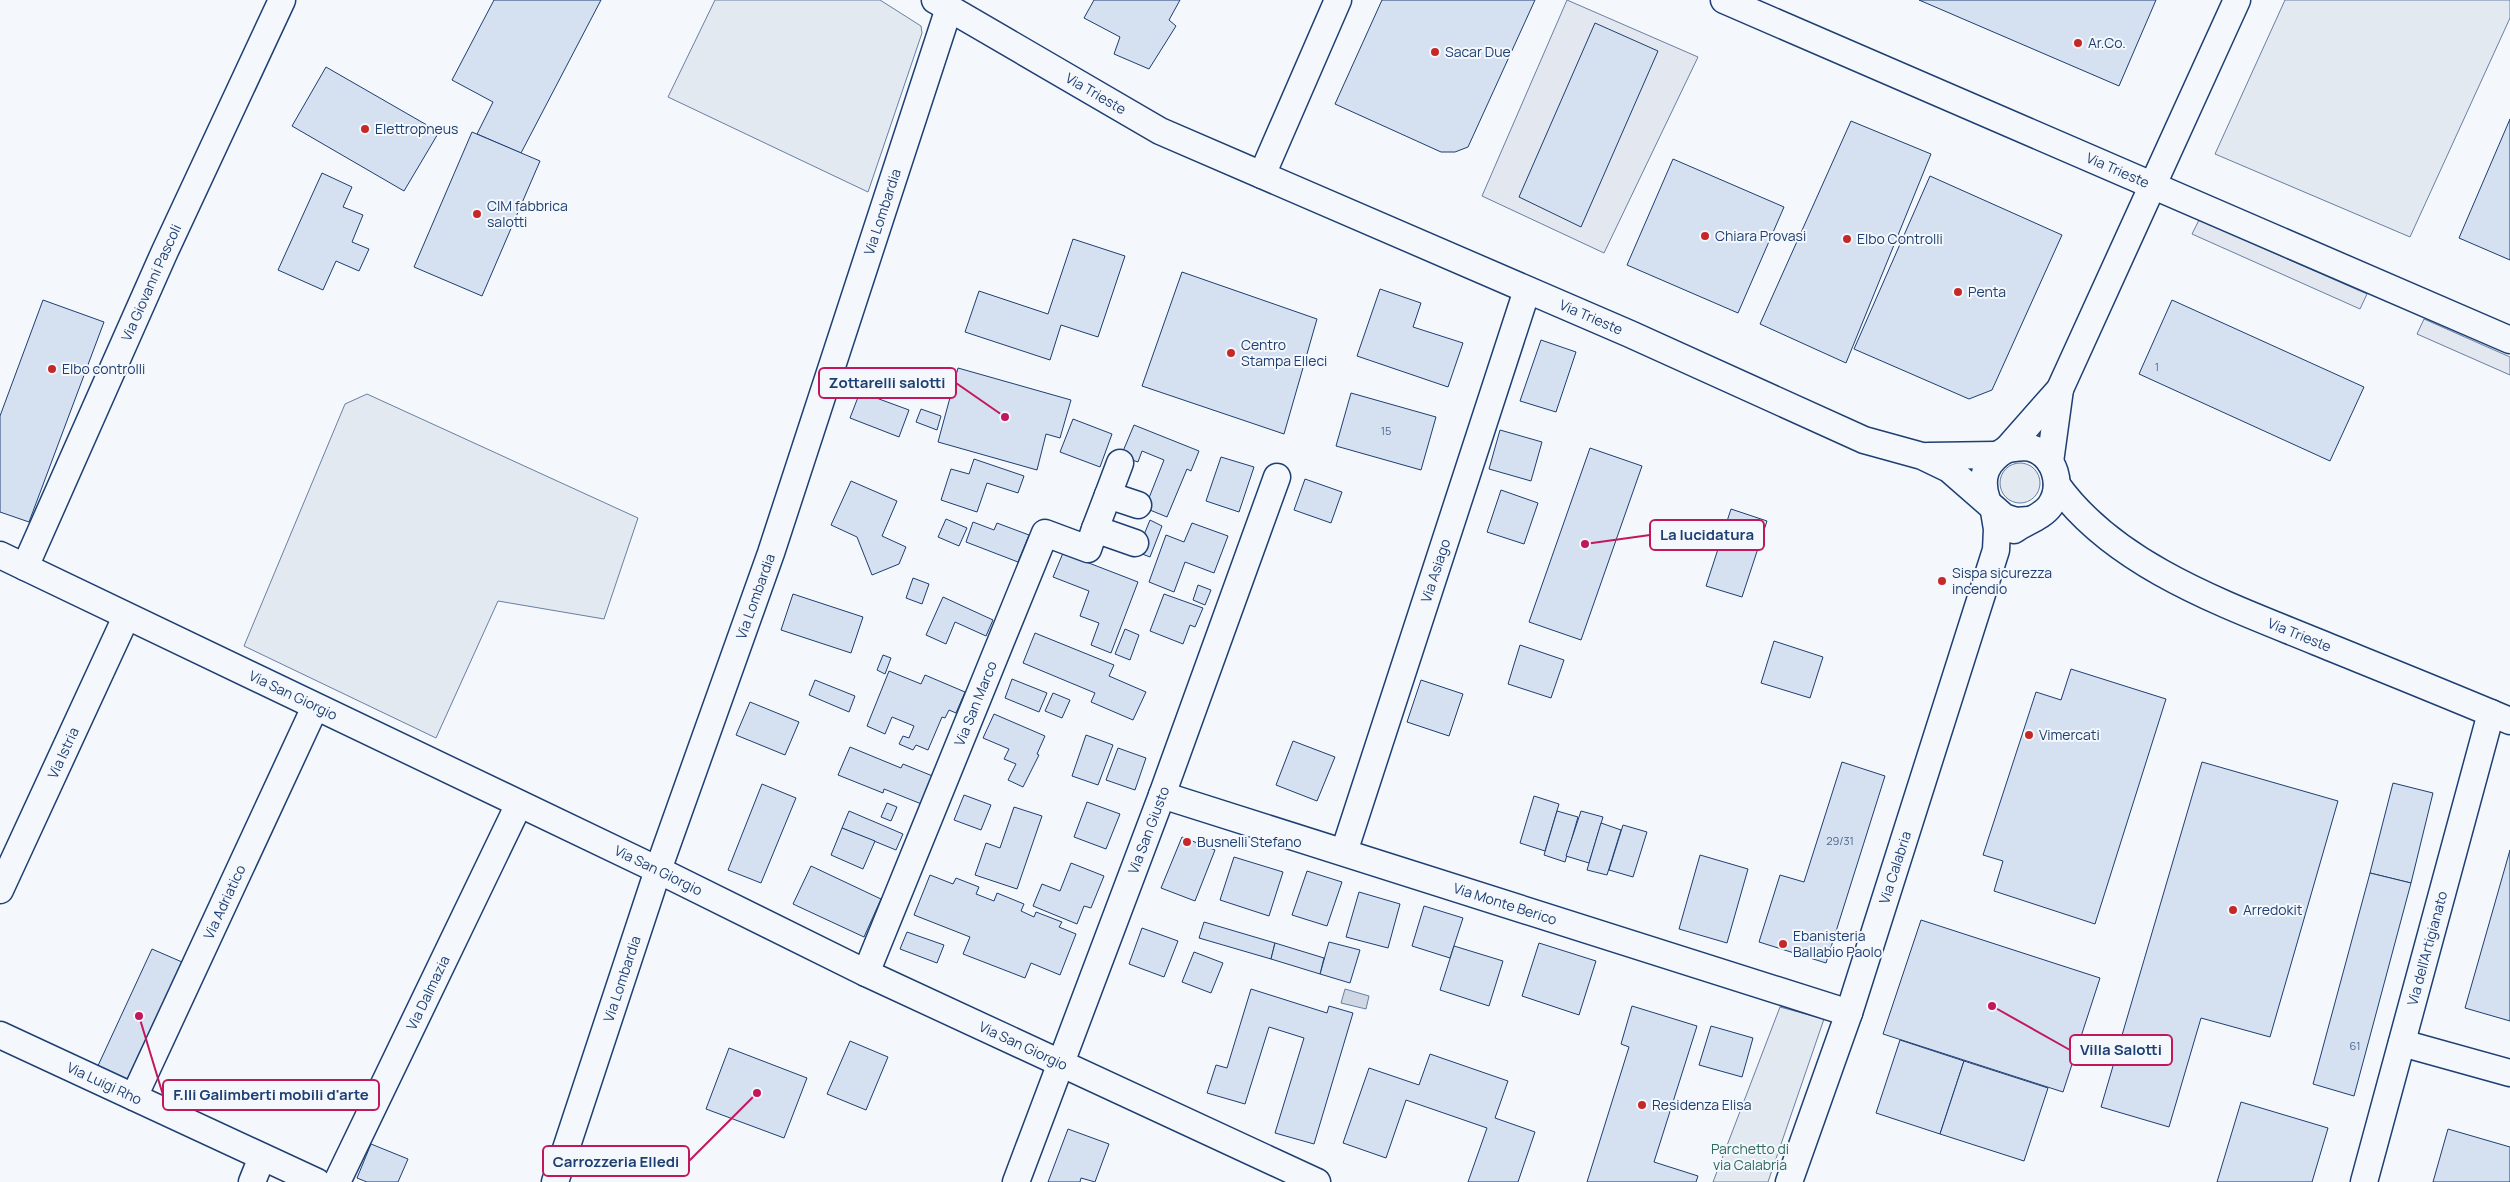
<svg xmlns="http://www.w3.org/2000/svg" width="2510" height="1182" viewBox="0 0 2510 1182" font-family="Manrope,sans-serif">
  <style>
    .green { fill: #e3e9f0; stroke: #687fa3 }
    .parking { fill: #e3e8f0; stroke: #687fa3 }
    .water { fill: #cfd7e4; stroke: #687fa3 }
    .building { fill: #d5e0f0; stroke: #1d3f73 }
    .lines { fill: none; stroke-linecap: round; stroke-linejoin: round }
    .minor-casing { stroke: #1d3f73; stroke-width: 29 }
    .minor { stroke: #f4f7fb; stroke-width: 26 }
    .poi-dot { fill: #c62828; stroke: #f4f7fb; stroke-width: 2 }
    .labels { text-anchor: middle; stroke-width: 4; stroke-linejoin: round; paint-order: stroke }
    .number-label { font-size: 11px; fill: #4b6792 }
    .poi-label { font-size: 14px; fill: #1d3f73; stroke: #f4f7fb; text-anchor: start }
    .street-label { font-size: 14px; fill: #1d3f73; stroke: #f4f7fb }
    .park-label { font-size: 14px; fill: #2c6c60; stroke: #f4f7fb }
    .leader { fill: none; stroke: #c2185b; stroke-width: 2 }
    .callout-dot { fill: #c2185b; stroke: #f4f7fb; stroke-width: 2 }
    .callout { fill: #f4f7fb; stroke: #c2185b; stroke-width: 2 }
    .callout-label { font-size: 15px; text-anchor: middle; font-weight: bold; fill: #1d3f73 }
  </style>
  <rect width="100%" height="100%" fill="#f4f7fb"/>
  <g class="green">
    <polygon points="715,0 880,0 921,26 922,33 868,192 668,97"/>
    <polygon points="2285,0 2510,0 2510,18 2410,237 2215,154"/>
    <polygon points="367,394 638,518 604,619 498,601 436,738 244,646 345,404"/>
    <circle cx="2020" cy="483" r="20"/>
    <polygon points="1780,1007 1824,1019 1768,1182 1713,1182"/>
  </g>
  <g class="parking">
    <polygon points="1567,0 1698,57 1604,253 1482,196"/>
    <polygon points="2199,220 2367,294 2360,309 2192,234"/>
    <polygon points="2424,319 2510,357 2510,375 2417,334"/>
  </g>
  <polygon class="water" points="1345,989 1369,996 1366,1009 1341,1003"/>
  <g class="building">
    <polygon points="494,0 601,0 521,153 477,134 493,102 452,80"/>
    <polygon points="1094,0 1180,0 1169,20 1176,26 1149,69 1114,54 1120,37 1084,18"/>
    <polygon points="1382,0 1535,0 1468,147 1455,152 1441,152 1335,104"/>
    <polygon points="1919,0 2156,0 2119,86"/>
    <polygon points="1595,23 1658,51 1581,227 1519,197"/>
    <polygon points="326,67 439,132 404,191 292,126"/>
    <polygon points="2510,119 2510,260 2459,238"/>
    <polygon points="1851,121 1931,154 1846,363 1760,324"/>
    <polygon points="472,132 540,161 482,296 414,267"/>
    <polygon points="1673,159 1784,207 1738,313 1627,265"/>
    <polygon points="322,173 352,187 343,207 363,215 352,242 369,249 359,271 336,261 323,290 278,270"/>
    <polygon points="1930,176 2062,235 1992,390 1969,399 1854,349"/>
    <polygon points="1073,239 1125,256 1098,337 1061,325 1050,360 965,332 979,291 1048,314"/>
    <polygon points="1182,272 1317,319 1284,434 1142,386"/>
    <polygon points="1380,289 1421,303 1413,327 1463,343 1448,387 1357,356"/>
    <polygon points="43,300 104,322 29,522 0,512 0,416"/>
    <polygon points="2172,300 2364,387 2330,461 2139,374"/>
    <polygon points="1541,340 1576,352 1556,412 1520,401"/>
    <polygon points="958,368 1071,400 1060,438 1046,434 1037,470 938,442"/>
    <polygon points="860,392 909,410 899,437 850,418"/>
    <polygon points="1351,393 1436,417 1421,470 1336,446"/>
    <polygon points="921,409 941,416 937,430 916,422"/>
    <polygon points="1073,419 1112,434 1100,467 1060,452"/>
    <polygon points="1134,425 1199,451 1191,471 1187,469 1167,517 1145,508 1164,460 1142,451 1138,462 1121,456"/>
    <polygon points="1500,430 1542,442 1531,481 1489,469"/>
    <polygon points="1590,448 1642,466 1581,640 1529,622"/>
    <polygon points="1221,457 1254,467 1239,512 1206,501"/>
    <polygon points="974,459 1024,476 1018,493 987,483 977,512 941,500 951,469 969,474"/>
    <polygon points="1305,479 1342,492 1331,523 1294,510"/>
    <polygon points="851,481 897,501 882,536 906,547 899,564 872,575 857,537 831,525"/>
    <polygon points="1501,490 1538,503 1524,544 1487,532"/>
    <polygon points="1731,509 1767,521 1742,597 1706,586"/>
    <polygon points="946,519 967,528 959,546 938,537"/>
    <polygon points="1150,520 1162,526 1150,557 1137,552"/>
    <polygon points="973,522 994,530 997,523 1029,535 1018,562 966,542"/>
    <polygon points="1192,523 1228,536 1214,573 1185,562 1174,592 1149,582 1166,535 1184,542"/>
    <polygon points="1063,553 1138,582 1111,653 1091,645 1099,623 1080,616 1089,591 1053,577"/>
    <polygon points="913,578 929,584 922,604 906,598"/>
    <polygon points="1198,585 1211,590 1205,605 1193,600"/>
    <polygon points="793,594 863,617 851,653 781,630"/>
    <polygon points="1164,594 1203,608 1195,627 1190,625 1183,644 1150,631"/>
    <polygon points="943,597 993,620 986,636 955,622 946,644 926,635"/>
    <polygon points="1125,629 1139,635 1130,660 1115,654"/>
    <polygon points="1035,633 1114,665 1109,676 1146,692 1133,720 1091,702 1095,693 1023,663"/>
    <polygon points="1774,641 1823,657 1810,698 1761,683"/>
    <polygon points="1520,645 1564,660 1551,698 1508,684"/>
    <polygon points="883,655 891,658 885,674 877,670"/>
    <polygon points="2071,669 2166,699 2095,924 1994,891 2003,861 1983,855 2036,692 2061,700"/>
    <polygon points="889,671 921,684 925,675 965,692 956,713 949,710 945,718 942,717 928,750 916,745 913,750 899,744 903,736 909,738 914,726 892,717 885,734 867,726"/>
    <polygon points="1012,679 1047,693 1039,712 1005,698"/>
    <polygon points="815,680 855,696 849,712 809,695"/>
    <polygon points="1421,680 1463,694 1449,736 1407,722"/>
    <polygon points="1053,693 1070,700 1062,718 1045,711"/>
    <polygon points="750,702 799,722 785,755 736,735"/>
    <polygon points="994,714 1045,736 1037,754 1039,755 1023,787 1008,780 1016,764 1004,759 1009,749 983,738"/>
    <polygon points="1086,735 1113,745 1098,785 1072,776"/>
    <polygon points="1293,741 1335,757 1317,801 1276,785"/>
    <polygon points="850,747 901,768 903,764 935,777 924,805 884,789 883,793 838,775"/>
    <polygon points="1118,748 1146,758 1135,790 1106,780"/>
    <polygon points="1842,762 1885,776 1826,963 1759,942 1780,875 1804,882"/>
    <polygon points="2202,762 2338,801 2270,1037 2201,1018 2169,1127 2101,1107"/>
    <polygon points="2393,783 2433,793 2411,883 2370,873"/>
    <polygon points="762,784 796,798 761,883 728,870"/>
    <polygon points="964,795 991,805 981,830 954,820"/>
    <polygon points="1534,796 1559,804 1545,851 1520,843"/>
    <polygon points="1087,802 1120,814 1106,849 1074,837"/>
    <polygon points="887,803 897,807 891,821 881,817"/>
    <polygon points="1014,807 1042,816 1017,889 975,875 986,843 1000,848"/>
    <polygon points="849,811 903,834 896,850 842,828"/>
    <polygon points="1557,811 1578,817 1565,862 1544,855"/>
    <polygon points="1581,811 1603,817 1589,863 1566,856"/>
    <polygon points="1601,823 1621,830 1607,875 1587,870"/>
    <polygon points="1623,825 1647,832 1633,877 1609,870"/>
    <polygon points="842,828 875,841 863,869 831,855"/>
    <polygon points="1182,837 1215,850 1195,901 1161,888"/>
    <polygon points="2510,850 2510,1021 2465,1008"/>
    <polygon points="1700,855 1748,869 1727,943 1679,929"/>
    <polygon points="1234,857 1283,872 1269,916 1220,900"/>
    <polygon points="1071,863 1104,876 1091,908 1084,906 1077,924 1033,906 1042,884 1060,891"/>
    <polygon points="811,866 881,899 864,937 793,904"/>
    <polygon points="1307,871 1342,882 1327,926 1292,915"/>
    <polygon points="2370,873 2411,883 2354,1096 2313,1084"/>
    <polygon points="930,875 953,884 956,878 979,887 976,894 994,901 997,893 1024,904 1021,911 1034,917 1036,912 1062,922 1059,927 1076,934 1060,975 1031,963 1025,978 963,954 970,937 914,915"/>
    <polygon points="1359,892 1400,904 1388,948 1346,937"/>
    <polygon points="1424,906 1463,918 1450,958 1412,946"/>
    <polygon points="1921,920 2100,978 2063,1092 1883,1034"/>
    <polygon points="1204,922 1275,943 1271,959 1199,938"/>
    <polygon points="1142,928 1178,941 1164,977 1129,964"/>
    <polygon points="907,932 944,945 937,963 900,949"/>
    <polygon points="1329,942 1360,950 1350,983 1320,974"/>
    <polygon points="1275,943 1324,958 1320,974 1271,959"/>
    <polygon points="1539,943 1596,961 1579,1015 1522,996"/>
    <polygon points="1454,946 1503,961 1489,1006 1440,990"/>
    <polygon points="152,949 182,962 125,1084 96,1070"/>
    <polygon points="1194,952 1223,963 1211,993 1182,982"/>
    <polygon points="1251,989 1327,1013 1329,1006 1353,1013 1314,1144 1275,1133 1304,1038 1269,1027 1245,1104 1207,1093 1216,1065 1227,1068"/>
    <polygon points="1632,1006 1697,1026 1654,1162 1698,1176 1696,1182 1587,1182 1629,1047 1621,1044"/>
    <polygon points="1711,1026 1753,1038 1742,1077 1699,1065"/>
    <polygon points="1900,1040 1964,1061 1940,1134 1876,1113"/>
    <polygon points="850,1041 888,1057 866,1110 827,1094"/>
    <polygon points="729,1048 807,1078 784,1138 706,1109"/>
    <polygon points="1430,1054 1508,1081 1495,1118 1535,1132 1518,1182 1468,1182 1487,1128 1406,1100 1386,1158 1343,1143 1369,1068 1419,1085"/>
    <polygon points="1964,1061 2048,1088 2024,1161 1940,1134"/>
    <polygon points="2241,1102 2328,1128 2312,1182 2217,1182"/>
    <polygon points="1068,1129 1109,1144 1095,1182 1081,1178 1080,1182 1048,1182"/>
    <polygon points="2448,1129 2510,1147 2510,1182 2433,1182"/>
    <polygon points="371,1144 408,1159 398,1182 367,1182 357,1178"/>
  </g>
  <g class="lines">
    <defs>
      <g id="minor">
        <path id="s1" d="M935 0 1160 131 1630 334 1864 440 1922 456 1949 469 2004 517 2016 521 2029 520"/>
        <path id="s2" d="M1724 0 2510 340"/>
        <polyline points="1262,175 1338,0"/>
        <path d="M2007 449C2015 448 2023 446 2031 448 2055 455 2064 486 2050 506 2042 517 2025 522 2014 530"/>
        <polyline points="1928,456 1996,455"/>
        <polyline points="2050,462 2060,389"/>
        <path id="s3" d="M2057 485C2116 567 2227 605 2317 642 2381 668 2446 694 2510 721"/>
        <polyline points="1108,495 1120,463"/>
        <path d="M1987 500C1979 477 1986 461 2007 449L2060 389 2237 0"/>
        <polyline points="1095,529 1108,495 1138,505"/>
        <path id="s4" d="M0 555 658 870 866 973 1317 1182"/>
        <path id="s5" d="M25 567 165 251 282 0"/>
        <path id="s6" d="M1162 795 1849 1013"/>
        <path id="s7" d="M1344 852 1527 290"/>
        <path id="s8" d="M0 890 126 617"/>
        <path id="s9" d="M866 973 1045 533 1088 549 1095 529 1135 543"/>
        <path id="s10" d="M0 1035 317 1182"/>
        <polyline points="2402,1043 2510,1073"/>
        <path id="s11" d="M134 1097 315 707"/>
        <polyline points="252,1182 262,1157"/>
        <path id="s12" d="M337 1182 519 804"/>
        <path id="s13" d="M555 1182 658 870 771 553 949 8"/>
        <path id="s14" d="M1016 1182 1162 795 1277 477"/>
        <path id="s15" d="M1789 1182 1849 1013 1996 550 1997 529 1994 511"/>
        <path id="s16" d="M2364 1182 2491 713"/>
      </g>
    </defs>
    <use href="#minor" class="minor-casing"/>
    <use href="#minor" class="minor"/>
  </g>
  <g class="poi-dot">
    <circle cx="2078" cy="43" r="5"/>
    <circle cx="1435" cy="52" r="5"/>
    <circle cx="365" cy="129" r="5"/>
    <circle cx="477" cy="214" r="5"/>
    <circle cx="1705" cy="236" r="5"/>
    <circle cx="1847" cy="239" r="5"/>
    <circle cx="1958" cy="292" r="5"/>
    <circle cx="1231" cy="353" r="5"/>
    <circle cx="52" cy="369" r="5"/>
    <circle cx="1942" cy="581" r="5"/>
    <circle cx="2029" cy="735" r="5"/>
    <circle cx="1187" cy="842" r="5"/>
    <circle cx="2233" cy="910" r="5"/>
    <circle cx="1783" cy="944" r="5"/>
    <circle cx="1642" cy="1105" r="5"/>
  </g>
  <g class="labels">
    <g class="number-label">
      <text x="2157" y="371">1</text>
      <text x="1386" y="435">15</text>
      <text x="1840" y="845">29/31</text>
      <text x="2355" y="1050">61</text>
    </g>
    <g class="poi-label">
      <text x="2088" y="48">Ar.Co.</text>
      <text x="1445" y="57">Sacar Due</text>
      <text x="375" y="134">Elettropneus</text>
      <text x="487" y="211">CIM fabbrica<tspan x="487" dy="16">salotti</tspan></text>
      <text x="1715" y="241">Chiara Provasi</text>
      <text x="1857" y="244">Elbo Controlli</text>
      <text x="1968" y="297">Penta</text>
      <text x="1241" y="350">Centro<tspan x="1241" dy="16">Stampa Elleci</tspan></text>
      <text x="62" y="374">Elbo controlli</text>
      <text x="1952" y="578">Sispa sicurezza<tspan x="1952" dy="16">incendio</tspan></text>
      <text x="2039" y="740">Vimercati</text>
      <text x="1197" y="847">Busnelli Stefano</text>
      <text x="2243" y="915">Arredokit</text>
      <text x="1793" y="941">Ebanisteria<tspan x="1793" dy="16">Ballabio Paolo</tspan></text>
      <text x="1652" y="1110">Residenza Elisa</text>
    </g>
    <g class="street-label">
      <text dy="5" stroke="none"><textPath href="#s1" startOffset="186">Via Trieste</textPath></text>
      <text dy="5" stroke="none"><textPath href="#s2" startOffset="429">Via Trieste</textPath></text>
      <text dy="5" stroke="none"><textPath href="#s13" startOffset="1024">Via Lombardia</textPath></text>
      <text dy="5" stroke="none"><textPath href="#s5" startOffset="311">Via Giovanni Pascoli</textPath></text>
      <text dy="5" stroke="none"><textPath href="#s1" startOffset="730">Via Trieste</textPath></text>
      <text dy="5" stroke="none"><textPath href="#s7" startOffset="296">Via Asiago</textPath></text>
      <text dy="5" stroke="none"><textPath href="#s13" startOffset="619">Via Lombardia</textPath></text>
      <text dy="5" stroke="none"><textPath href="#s3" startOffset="289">Via Trieste</textPath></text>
      <text dy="5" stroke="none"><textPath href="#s4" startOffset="325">Via San Giorgio</textPath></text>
      <text dy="5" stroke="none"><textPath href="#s9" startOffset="291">Via San Marco</textPath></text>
      <text dy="5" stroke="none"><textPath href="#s8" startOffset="151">Via Istria</textPath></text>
      <text dy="5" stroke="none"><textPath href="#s14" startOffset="376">Via San Giusto</textPath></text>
      <text dy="5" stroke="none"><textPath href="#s15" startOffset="332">Via Calabria</textPath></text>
      <text dy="5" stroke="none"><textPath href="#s4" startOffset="730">Via San Giorgio</textPath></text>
      <text dy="5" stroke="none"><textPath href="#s11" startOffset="215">Via Adriatico</textPath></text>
      <text dy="5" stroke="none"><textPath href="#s6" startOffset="360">Via Monte Berico</textPath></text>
      <text dy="5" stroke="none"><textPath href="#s16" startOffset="242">Via dell'Artigianato</textPath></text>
      <text dy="5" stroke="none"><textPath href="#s13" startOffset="214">Via Lombardia</textPath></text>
      <text dy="5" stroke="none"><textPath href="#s12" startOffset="210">Via Dalmazia</textPath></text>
      <text dy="5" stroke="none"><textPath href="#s4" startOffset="1135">Via San Giorgio</textPath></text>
      <text dy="5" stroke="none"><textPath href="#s10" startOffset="115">Via Luigi Rho</textPath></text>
    </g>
    <g class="park-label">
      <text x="1750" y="1154">Parchetto di<tspan x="1750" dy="16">via Calabria</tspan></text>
    </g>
  </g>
  <path class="leader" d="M1005 417L956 383M1585 544L1650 535M1992 1006L2070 1050M139 1016L163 1095M757 1093L689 1161"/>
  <g class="callout-dot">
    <circle cx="1005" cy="417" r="5"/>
    <circle cx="1585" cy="544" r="5"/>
    <circle cx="1992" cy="1006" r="5"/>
    <circle cx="139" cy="1016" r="5"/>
    <circle cx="757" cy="1093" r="5"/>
  </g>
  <g class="callout">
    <rect x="819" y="368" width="137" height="30" rx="5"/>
    <rect x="1650" y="520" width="114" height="30" rx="5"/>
    <rect x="2070" y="1035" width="102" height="30" rx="5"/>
    <rect x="163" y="1080" width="216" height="30" rx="5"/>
    <rect x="543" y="1146" width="146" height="30" rx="5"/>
  </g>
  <g class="callout-label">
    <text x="887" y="388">Zottarelli salotti</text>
    <text x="1707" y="540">La lucidatura</text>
    <text x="2121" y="1055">Villa Salotti</text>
    <text x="271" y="1100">F.lli Galimberti mobili d'arte</text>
    <text x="616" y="1167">Carrozzeria Elledi</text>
  </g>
</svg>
